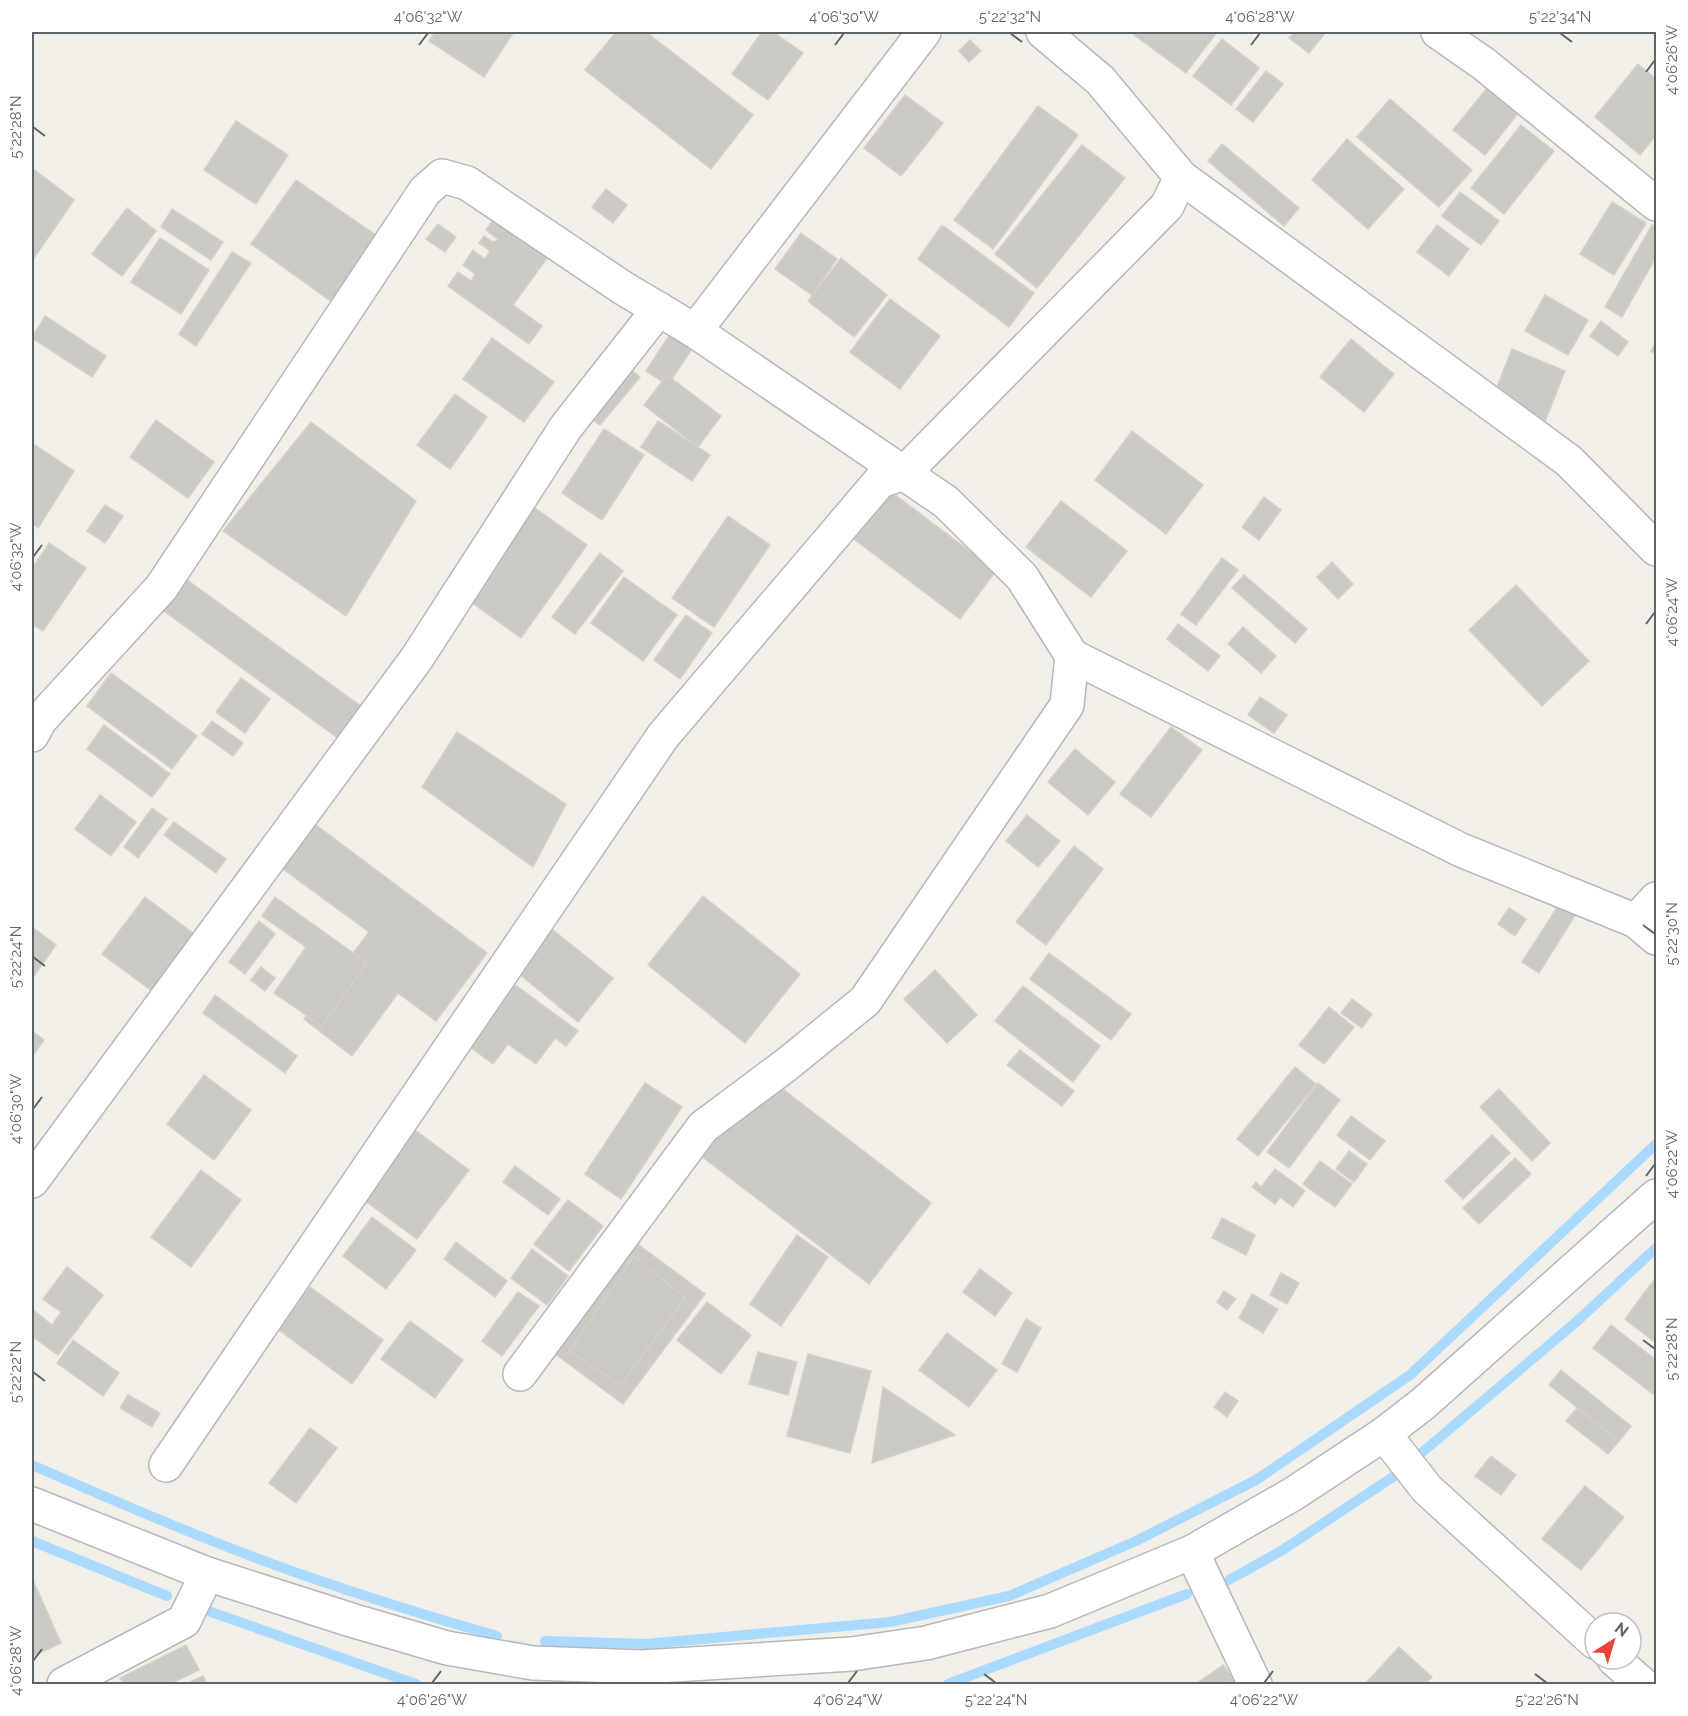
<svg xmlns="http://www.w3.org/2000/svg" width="1688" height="1716" viewBox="0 0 1688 1716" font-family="Raleway,sans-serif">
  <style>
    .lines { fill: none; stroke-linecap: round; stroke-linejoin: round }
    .stream { stroke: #aadaff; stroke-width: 10 }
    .building { fill: #cccac5; stroke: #d6d1c6; stroke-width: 1.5 }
    .minor-casing { stroke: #b5b8bc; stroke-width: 36 }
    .tertiary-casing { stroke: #b5b8bc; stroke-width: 36 }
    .minor { stroke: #fff; stroke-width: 33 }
    .tertiary { stroke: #fff; stroke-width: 33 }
    .ticks { fill: none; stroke: #5f6368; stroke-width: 2 }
    .neatline { fill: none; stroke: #5f6368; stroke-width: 2 }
    .ticks-label { font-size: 15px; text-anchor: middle; fill: #5f6368 }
  </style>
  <rect width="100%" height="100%" fill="#f1efe8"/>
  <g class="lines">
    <g class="stream">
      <path d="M32 1465C119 1503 207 1541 297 1573 363 1596 430 1617 497 1636"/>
      <polyline points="32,1541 167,1596"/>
      <polyline points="1229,1580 1281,1551 1393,1477 1575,1323 1656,1248"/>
      <polyline points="211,1612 416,1684"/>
      <polyline points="545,1641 646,1644 890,1622 1009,1596 1136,1541 1256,1480 1410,1375 1656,1144"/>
      <polyline points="948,1684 1187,1594"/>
    </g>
  </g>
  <g class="building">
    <polygon points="435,32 514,32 484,77 429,41"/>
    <polygon points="616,32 646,32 753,115 711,169 585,70"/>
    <polygon points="762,32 773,32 803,53 768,100 732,74"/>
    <polygon points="1137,32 1217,32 1186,73 1134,35"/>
    <polygon points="1295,32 1326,32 1309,53 1289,38"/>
    <polygon points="1222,39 1259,68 1231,105 1193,76"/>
    <polygon points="970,40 981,51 969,62 959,51"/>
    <polygon points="1638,64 1656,79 1656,135 1640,155 1595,117"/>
    <polygon points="1266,71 1283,84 1253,122 1236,109"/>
    <polygon points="1492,82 1523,107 1485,155 1453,130"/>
    <polygon points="905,95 943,123 901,176 864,148"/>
    <polygon points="1390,99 1472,170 1439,207 1357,137"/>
    <polygon points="1038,106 1078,135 993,249 954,220"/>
    <polygon points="236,121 288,155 256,204 204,170"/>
    <polygon points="1521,125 1554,151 1504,214 1471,188"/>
    <polygon points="1347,139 1404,189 1368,229 1312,180"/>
    <polygon points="1222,144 1299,208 1284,226 1208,161"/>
    <polygon points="1082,145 1125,178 1037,288 995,254"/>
    <polygon points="32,168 74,200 32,261"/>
    <polygon points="296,180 383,240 339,307 251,244"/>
    <polygon points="606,189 627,205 613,223 592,207"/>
    <polygon points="1460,192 1499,221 1481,245 1442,216"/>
    <polygon points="1612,202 1646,223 1614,275 1580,254"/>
    <polygon points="127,208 156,231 122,276 92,254"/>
    <polygon points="172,209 223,242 211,260 161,227"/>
    <polygon points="496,216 550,254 513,305 542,326 529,344 448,286 458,272 471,281 475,274 463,265 473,250 485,259 490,251 479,243 484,236 493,242 499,240 486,230"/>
    <polygon points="438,224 456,237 445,252 426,239"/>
    <polygon points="942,225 1034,293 1009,327 918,259"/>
    <polygon points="1437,225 1469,249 1449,276 1417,252"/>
    <polygon points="1652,225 1656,227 1656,257 1622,317 1605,307"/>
    <polygon points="801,233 837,259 812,295 775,269"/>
    <polygon points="160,238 209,270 181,314 131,282"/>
    <polygon points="232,252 251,263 196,346 179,334"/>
    <polygon points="841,258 887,295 854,337 808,301"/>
    <polygon points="1545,295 1588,320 1568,355 1525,331"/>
    <polygon points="890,299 940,336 900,389 850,352"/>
    <polygon points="45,316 106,356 92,377 32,338"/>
    <polygon points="1601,321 1628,342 1618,356 1590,336"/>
    <polygon points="674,328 696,343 668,385 646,371"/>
    <polygon points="492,338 554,382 524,422 463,379"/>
    <polygon points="1351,339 1394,374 1364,412 1320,377"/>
    <polygon points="1656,341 1656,354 1651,351"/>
    <polygon points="1512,349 1565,371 1542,429 1489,407"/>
    <polygon points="624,364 640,377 600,425 584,413"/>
    <polygon points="667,375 721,416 698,447 644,405"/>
    <polygon points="455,394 487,417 450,469 417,445"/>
    <polygon points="156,420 214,462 188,498 130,457"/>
    <polygon points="658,421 710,455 692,481 641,447"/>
    <polygon points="311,422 416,501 346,616 223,531"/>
    <polygon points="604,429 644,455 602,520 562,493"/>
    <polygon points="1132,431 1203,485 1166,534 1095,480"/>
    <polygon points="35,445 74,471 38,528 32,523 32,450"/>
    <polygon points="886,488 996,571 960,619 850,536"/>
    <polygon points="1264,497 1281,510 1259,540 1242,527"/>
    <polygon points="1061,501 1127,551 1091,597 1026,547"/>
    <polygon points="105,505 123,516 105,543 87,531"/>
    <polygon points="532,506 587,545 521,638 467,599"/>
    <polygon points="728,516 770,545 714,627 672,598"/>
    <polygon points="49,543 86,568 43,631 32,624 32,569"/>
    <polygon points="600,553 623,571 575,634 552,617"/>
    <polygon points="1222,558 1238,570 1196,625 1181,614"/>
    <polygon points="1332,562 1353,584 1338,599 1317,577"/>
    <polygon points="1244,575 1307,629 1295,643 1232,588"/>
    <polygon points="183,577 362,707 339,739 160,608"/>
    <polygon points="624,577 677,615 643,661 591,623"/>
    <polygon points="1516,585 1589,661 1542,706 1469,630"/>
    <polygon points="686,615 712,633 680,679 654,660"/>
    <polygon points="1178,624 1220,656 1208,671 1167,639"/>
    <polygon points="1243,627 1276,656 1261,673 1228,644"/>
    <polygon points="111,673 197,736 172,769 87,706"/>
    <polygon points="241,678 270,699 245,733 216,712"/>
    <polygon points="1260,697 1287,715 1274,733 1248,715"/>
    <polygon points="212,721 243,743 233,756 202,734"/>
    <polygon points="104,725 170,774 152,797 87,749"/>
    <polygon points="1171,727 1202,750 1151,817 1120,794"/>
    <polygon points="457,732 566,804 533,867 422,787"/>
    <polygon points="1075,749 1115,782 1088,815 1048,782"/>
    <polygon points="100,795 136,822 111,856 75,829"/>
    <polygon points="152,808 167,819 138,858 124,847"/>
    <polygon points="1027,815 1060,841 1038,867 1006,841"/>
    <polygon points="174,822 226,859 216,873 164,835"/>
    <polygon points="312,822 487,953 436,1021 398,993 352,1056 304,1019 369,932 279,866"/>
    <polygon points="1074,846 1103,869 1046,945 1016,922"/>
    <polygon points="703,896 800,974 745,1043 648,965"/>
    <polygon points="145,897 194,934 152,991 102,954"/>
    <polygon points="275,897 367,963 322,1026 274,993 306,947 262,916"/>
    <polygon points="1560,903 1576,914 1539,973 1522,962"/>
    <polygon points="1509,908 1526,919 1515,936 1498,924"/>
    <polygon points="259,921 275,934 245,974 229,962"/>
    <polygon points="548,926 613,978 578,1022 513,969"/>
    <polygon points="32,927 56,945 32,979"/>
    <polygon points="1049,953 1131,1014 1111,1040 1030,979"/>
    <polygon points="261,967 275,978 265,991 251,980"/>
    <polygon points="935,970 977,1015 947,1043 904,999"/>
    <polygon points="507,979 578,1031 566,1046 555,1038 536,1064 508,1044 493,1064 462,1041"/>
    <polygon points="1023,986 1100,1046 1073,1082 995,1021"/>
    <polygon points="215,995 297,1056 285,1073 203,1013"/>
    <polygon points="1352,999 1372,1014 1362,1028 1341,1013"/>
    <polygon points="1329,1007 1354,1027 1324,1064 1299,1045"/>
    <polygon points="32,1031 44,1040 32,1057"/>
    <polygon points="1020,1050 1074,1091 1062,1106 1007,1065"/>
    <polygon points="1295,1067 1316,1084 1258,1156 1237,1139"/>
    <polygon points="758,1070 931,1203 869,1284 696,1152"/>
    <polygon points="204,1075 251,1110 214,1160 167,1124"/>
    <polygon points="645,1083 682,1107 621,1199 585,1174"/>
    <polygon points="1318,1083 1340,1100 1289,1168 1267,1152"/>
    <polygon points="1499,1089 1550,1143 1532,1161 1480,1107"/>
    <polygon points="1351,1116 1385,1141 1370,1160 1337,1135"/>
    <polygon points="412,1128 469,1170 417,1239 360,1197"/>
    <polygon points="1492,1135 1510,1153 1463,1199 1445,1181"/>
    <polygon points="1349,1151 1367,1164 1354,1182 1336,1169"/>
    <polygon points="1515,1158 1531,1174 1479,1224 1463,1208"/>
    <polygon points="1320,1161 1352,1184 1335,1207 1303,1184"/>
    <polygon points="515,1166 560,1199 548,1215 503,1182"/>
    <polygon points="1275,1169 1305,1191 1293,1207 1280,1197 1275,1204 1252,1187 1256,1182 1261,1187"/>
    <polygon points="201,1170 241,1200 191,1267 151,1237"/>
    <polygon points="568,1200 603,1226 569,1271 534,1244"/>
    <polygon points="372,1217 416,1250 386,1289 343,1256"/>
    <polygon points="1222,1218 1255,1235 1246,1255 1212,1238"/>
    <polygon points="797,1235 828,1257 781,1326 750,1304"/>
    <polygon points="628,1237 705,1294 623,1404 546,1347"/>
    <polygon points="456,1242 507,1281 495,1297 444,1259"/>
    <polygon points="532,1249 568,1276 547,1305 511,1278"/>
    <polygon points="634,1256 685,1298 620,1385 569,1351"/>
    <polygon points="67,1267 103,1295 58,1355 32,1336 32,1309 52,1325 61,1312 43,1299"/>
    <polygon points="980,1269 1012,1293 995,1316 963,1292"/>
    <polygon points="1281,1273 1299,1283 1287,1304 1270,1295"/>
    <polygon points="1654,1280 1656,1282 1656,1343 1625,1319"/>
    <polygon points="310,1287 383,1340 352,1384 279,1330"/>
    <polygon points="1224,1291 1236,1299 1227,1310 1217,1302"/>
    <polygon points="518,1292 539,1306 502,1356 482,1341"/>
    <polygon points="1252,1294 1278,1309 1263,1333 1239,1318"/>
    <polygon points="707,1302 751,1335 721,1374 677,1340"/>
    <polygon points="1026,1319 1041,1328 1017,1372 1002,1364"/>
    <polygon points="410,1321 463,1360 435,1398 381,1359"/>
    <polygon points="1611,1325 1656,1360 1656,1390 1653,1394 1593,1348"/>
    <polygon points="947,1333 997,1370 969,1407 919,1370"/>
    <polygon points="73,1340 119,1373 103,1396 57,1363"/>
    <polygon points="758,1352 797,1362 788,1395 749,1384"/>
    <polygon points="808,1354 871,1371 850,1453 787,1436"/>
    <polygon points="1561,1370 1631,1426 1619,1441 1549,1385"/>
    <polygon points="883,1387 955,1435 872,1463"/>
    <polygon points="1225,1392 1238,1401 1227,1417 1214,1407"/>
    <polygon points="128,1395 160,1413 152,1427 120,1408"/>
    <polygon points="1577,1408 1619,1441 1608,1454 1566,1421"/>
    <polygon points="310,1428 337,1448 296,1503 269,1483"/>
    <polygon points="1491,1456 1516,1475 1501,1495 1475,1476"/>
    <polygon points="1585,1486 1624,1517 1581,1570 1542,1539"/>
    <polygon points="32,1578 61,1643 32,1657"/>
    <polygon points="186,1645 199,1670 170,1684 124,1684 120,1678"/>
    <polygon points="1399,1647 1432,1677 1425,1684 1365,1684"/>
    <polygon points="1223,1665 1234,1681 1229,1684 1196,1684"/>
    <polygon points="203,1676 207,1684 186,1684"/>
  </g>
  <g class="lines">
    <defs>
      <g id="minor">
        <polyline points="1043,32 1100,80 1181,177 1569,461 1656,549"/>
        <polyline points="1438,32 1484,64 1656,204"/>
        <polyline points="695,331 924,32"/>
        <polyline points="1072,656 1461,850 1636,921 1656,938"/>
        <polyline points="32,735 40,720 161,588 425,191 442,176 467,183 623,288 695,331 946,502 1022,577 1072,656 1067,705 865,1001 786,1065 703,1127 520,1374"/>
        <polyline points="1636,921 1656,899"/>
        <polyline points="32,1181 417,658 566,427 659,309"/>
        <polyline points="1384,1434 1427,1489 1595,1642"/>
        <polyline points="166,1465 663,736 880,481 904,473 1167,206 1181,177"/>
        <polyline points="1192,1552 1255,1684"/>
        <polyline points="1614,1659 1642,1684"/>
        <polyline points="64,1684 184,1621 207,1574"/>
      </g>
      <polyline id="tertiary" points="32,1504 207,1574 351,1620 447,1648 533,1663 642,1667 852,1654 926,1643 1050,1611 1192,1552 1293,1494 1384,1434 1424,1403 1656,1196"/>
    </defs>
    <use href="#minor" class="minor-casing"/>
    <use href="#tertiary" class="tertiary-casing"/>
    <use href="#minor" class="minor"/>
    <use href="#tertiary" class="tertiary"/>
  </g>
  <path class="ticks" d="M1010 33 1022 42M1560 33 1572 42M419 45 428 33M835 45 844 33M1251 45 1260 33M1646 72 1655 60M33 127 45 136M33 557 42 545M1646 624 1655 612M1643 925 1655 934M33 957 45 966M33 1109 42 1097M1646 1176 1655 1164M1643 1340 1655 1349M33 1372 45 1381M33 1661 42 1649M984 1674 996 1683M1535 1674 1547 1683M432 1683 441 1671M848 1683 857 1671M1264 1683 1273 1671"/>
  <rect width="1688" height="1716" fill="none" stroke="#ffffff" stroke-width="66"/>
  <g transform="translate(1613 1641) rotate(37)"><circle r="28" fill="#ffffff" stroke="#bfc1c3" stroke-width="1.5"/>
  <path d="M0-4.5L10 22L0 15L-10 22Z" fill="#ea4335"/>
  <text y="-9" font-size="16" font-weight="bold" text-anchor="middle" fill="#5f6368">N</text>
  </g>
  <rect x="33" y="33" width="1622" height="1650" class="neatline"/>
  <g class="ticks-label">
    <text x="428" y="22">4°06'32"W</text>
    <text x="844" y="22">4°06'30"W</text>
    <text x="1010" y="22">5°22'32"N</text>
    <text x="1260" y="22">4°06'28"W</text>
    <text x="1560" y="22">5°22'34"N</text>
    <text transform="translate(1672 60) rotate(-90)" y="5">4°06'26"W</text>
    <text transform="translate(16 127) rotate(-90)" y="5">5°22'28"N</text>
    <text transform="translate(16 557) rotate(-90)" y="5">4°06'32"W</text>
    <text transform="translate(1672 612) rotate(-90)" y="5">4°06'24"W</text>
    <text transform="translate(1672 934) rotate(-90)" y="5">5°22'30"N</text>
    <text transform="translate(16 957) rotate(-90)" y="5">5°22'24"N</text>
    <text transform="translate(16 1109) rotate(-90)" y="5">4°06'30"W</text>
    <text transform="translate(1672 1164) rotate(-90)" y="5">4°06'22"W</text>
    <text transform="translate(1672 1349) rotate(-90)" y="5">5°22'28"N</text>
    <text transform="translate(16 1372) rotate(-90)" y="5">5°22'22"N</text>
    <text transform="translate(16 1661) rotate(-90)" y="5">4°06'28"W</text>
    <text x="432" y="1705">4°06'26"W</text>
    <text x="848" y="1705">4°06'24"W</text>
    <text x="996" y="1705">5°22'24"N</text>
    <text x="1264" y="1705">4°06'22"W</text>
    <text x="1547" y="1705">5°22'26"N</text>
  </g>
</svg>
